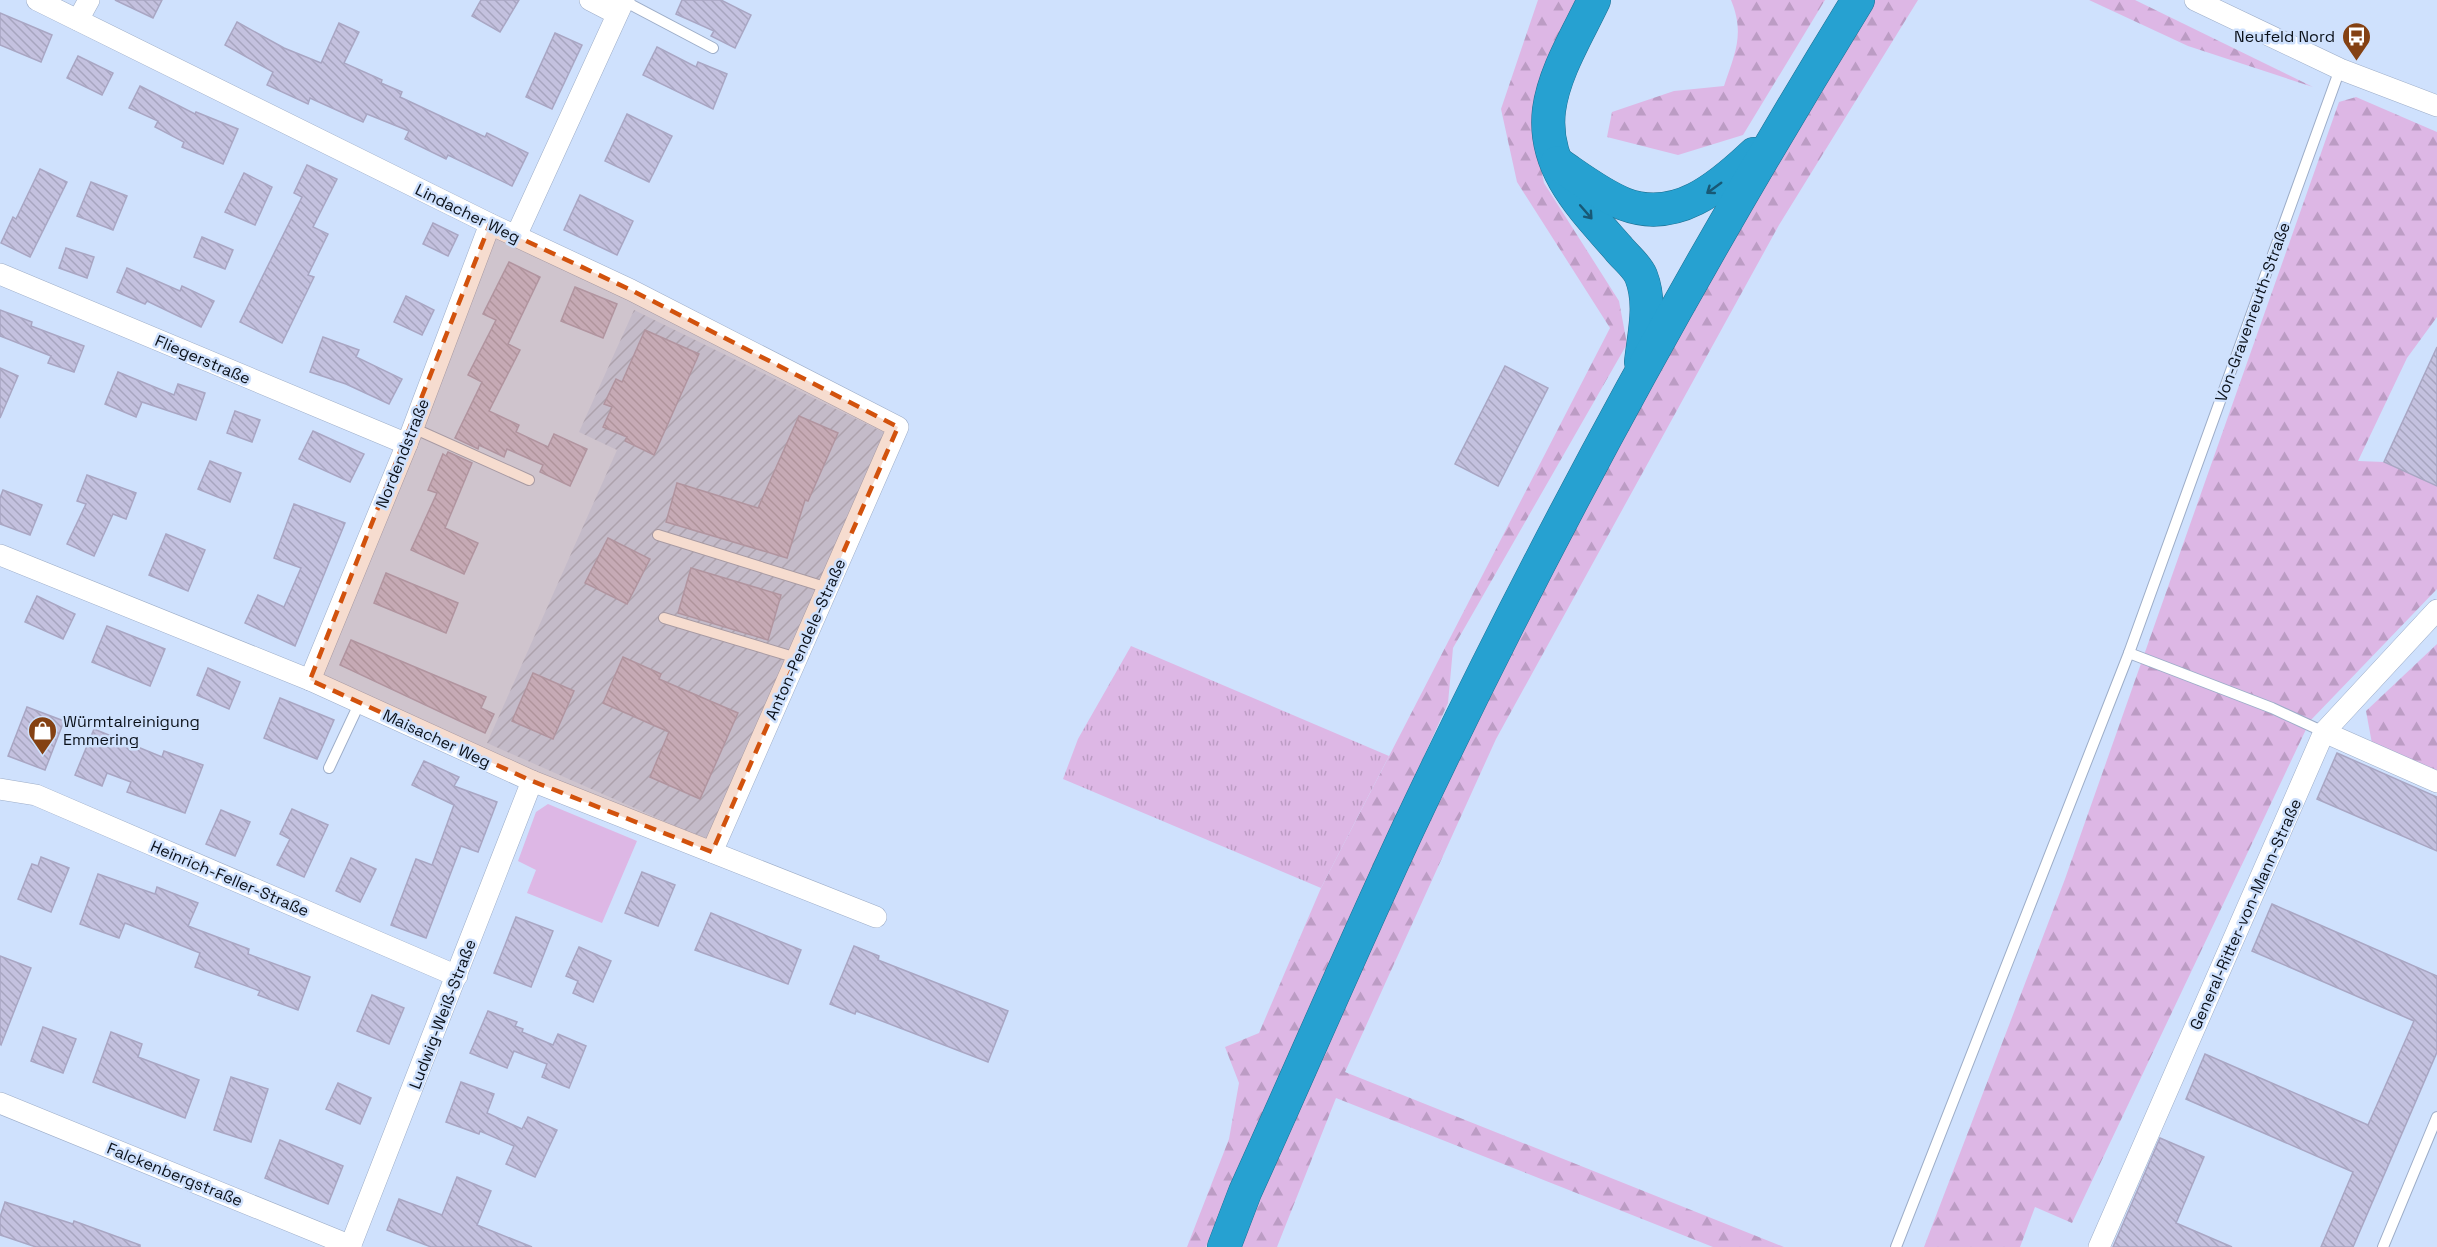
<svg xmlns="http://www.w3.org/2000/svg" width="2437" height="1247" viewBox="0 0 2437 1247" font-family="'Space Grotesk',sans-serif">
  <style>
    .industrial { fill: url(#industrial-furrows) }
    .grass { fill: #ddb7e5 }
    .forest { fill: url(#forest-firs) }
    .park { fill: url(#park-tufts) }
    .building { fill: url(#building-back-hatch); stroke: #a9a6c3; stroke-width: 1.5 }
    .lines { fill: none; stroke-linecap: round; stroke-linejoin: round }
    .lane-casing { stroke: #9dadc8; stroke-width: 12 }
    .street-casing { stroke: #9dadc8; stroke-width: 22 }
    .highway-casing { stroke: #1d6f91; stroke-width: 34 }
    .lane { stroke: #fff; stroke-width: 10 }
    .street { stroke: #fff; stroke-width: 21 }
    .highway { stroke: #26a1d1; stroke-width: 33 }
    .oneway { stroke: #185976 }
    .marked { fill: #d2520d; fill-opacity: 0.2; stroke: #d2520d; stroke-width: 4.5; stroke-dasharray: 12 8; stroke-linejoin: round }
    .labels { text-anchor: middle; stroke-width: 5; stroke-linejoin: round; paint-order: stroke }
    .poi-label { font-size: 16px; fill: #0b111a; stroke: #cfe1fd; text-anchor: end }
    .street-label { font-size: 16px; fill: #0b111a; stroke: #cfe1fd }
  </style>
  <defs>
    <pattern id="industrial-furrows" width="10" height="10" patternUnits="userSpaceOnUse" patternTransform="scale(1.5)"><rect width="10" height="10" fill="#c1d6f8"/><path d="M-1 1l2-2M0 10L10 0M9 11l2-2" fill="none" stroke="#a4b7d4"/></pattern>
    <pattern id="forest-firs" width="22" height="20" patternUnits="userSpaceOnUse" patternTransform="scale(1.5)"><rect width="22" height="20" fill="#ddb7e5"/><path d="M5 1l3.5 6h-7zM16 11l3.5 6h-7z" fill="#bc9cc4"/></pattern>
    <pattern id="park-tufts" width="24" height="20" patternUnits="userSpaceOnUse" patternTransform="scale(1.5)"><rect width="24" height="20" fill="#ddb7e5"/><path d="M3 7l-1-3M5 7V3M7 7l1-3M15 17l-1-3M17 17v-4M19 17l1-3" fill="none" stroke="#bc9cc4"/></pattern>
    <pattern id="building-back-hatch" width="6" height="6" patternUnits="userSpaceOnUse" patternTransform="scale(1.5)"><rect width="6" height="6" fill="#c4c1df"/><path d="M-1 5l2 2M0 0l6 6M5-1l2 2" fill="none" stroke="#a7a5bf"/></pattern>
  </defs>
  <rect width="100%" height="100%" fill="#cfe1fd"/>
  <polygon class="industrial" points="634,310 887,434 707,840 487,743 617,450 579,432"/>
  <polygon class="grass" points="548,804 637,841 602,923 527,893 536,870 518,861 536,812"/>
  <g class="forest">
    <polygon points="1538,0 1577,0 1534,132 1544,183 1619,301 1627,344 1453,648 1448,703 1230,1186 1206,1247 1187,1247 1229,1139 1239,1083 1225,1047 1259,1033 1321,888 1610,328 1517,182 1501,109"/>
    <path d="M1731 0H1825L1743 135 1678 155 1607 137 1612 112 1674 91 1724 86C1735 53 1745 34 1731 0Z"/>
    <polygon points="1870,0 1918,0 1779,225 1496,739 1345,1072 1784,1247 1713,1247 1336,1098 1277,1247 1238,1247 1477,712 1637,401"/>
    <polygon points="2089,0 2135,0 2313,87 2188,46"/>
    <polygon points="2356,97 2437,132 2437,317 2407,358 2358,461 2384,462 2437,486 2437,589 2310,721 2072,1223 2035,1207 2020,1247 1924,1247 2065,879 2339,102"/>
    <polygon points="2437,644 2437,777 2373,749 2366,711"/>
  </g>
  <polygon class="park" points="1131,646 1389,756 1321,888 1063,779 1078,739"/>
  <g class="building">
    <polygon points="115,0 162,0 153,18"/>
    <polygon points="481,0 519,0 500,32 472,16"/>
    <polygon points="682,0 721,0 751,15 735,48 711,36 714,31 676,14"/>
    <polygon points="0,13 52,35 41,62 0,45"/>
    <polygon points="237,22 284,48 321,63 339,23 359,32 344,63 382,80 381,83 402,92 400,97 485,137 487,133 528,153 512,186 448,155 446,159 405,139 409,131 367,114 363,122 310,98 308,104 267,85 273,72 225,45"/>
    <polygon points="555,33 582,45 552,109 526,97"/>
    <polygon points="657,47 696,67 698,62 727,74 713,109 643,75"/>
    <polygon points="78,56 113,73 102,95 67,78"/>
    <polygon points="140,86 195,114 196,112 238,129 223,164 182,147 184,142 155,127 158,121 129,108"/>
    <polygon points="627,114 672,136 649,182 605,161"/>
    <polygon points="307,165 337,179 313,227 328,234 308,275 314,277 282,343 240,322 302,197 294,193"/>
    <polygon points="40,169 67,182 30,257 1,243 13,217 16,219"/>
    <polygon points="244,173 272,187 255,225 225,212"/>
    <polygon points="91,182 127,196 113,230 77,216"/>
    <polygon points="580,195 633,221 617,255 564,230"/>
    <polygon points="433,223 458,235 448,256 423,244"/>
    <polygon points="202,237 233,250 225,269 194,257"/>
    <polygon points="66,248 94,257 87,278 59,268"/>
    <polygon points="509,262 540,277 508,344 520,350 489,411 519,425 516,432 548,447 554,434 587,449 570,486 540,472 543,465 507,449 504,457 479,445 478,449 455,438 482,382 468,375 496,320 483,314"/>
    <polygon points="127,268 180,291 182,286 214,301 201,327 147,301 145,304 117,292"/>
    <polygon points="575,287 617,304 603,338 561,321"/>
    <polygon points="406,296 434,310 422,335 394,322"/>
    <polygon points="0,310 32,322 31,326 84,346 74,372 48,363 51,356 0,336"/>
    <polygon points="645,330 699,354 654,455 625,441 627,437 603,427 612,407 604,404 616,379 622,382"/>
    <polygon points="323,337 359,350 356,357 402,379 389,404 346,384 310,372"/>
    <polygon points="2437,347 2437,486 2384,462"/>
    <polygon points="1505,366 1548,388 1498,486 1455,464"/>
    <polygon points="0,368 18,376 0,418"/>
    <polygon points="118,372 174,395 178,384 205,393 196,420 142,402 136,417 105,404"/>
    <polygon points="235,411 260,420 252,442 227,433"/>
    <polygon points="799,416 838,433 808,501 805,500 787,558 666,522 677,483 758,508"/>
    <polygon points="313,431 364,454 350,482 299,459"/>
    <polygon points="448,452 472,463 445,528 478,543 464,574 411,550 437,493 428,490 443,454 446,456"/>
    <polygon points="210,461 241,473 230,502 198,489"/>
    <polygon points="87,475 136,493 126,519 113,514 94,556 67,544 86,504 77,501"/>
    <polygon points="3,490 42,505 30,535 0,524 0,498"/>
    <polygon points="294,504 345,523 295,646 245,623 258,595 284,607 301,568 274,558"/>
    <polygon points="166,534 205,550 188,591 149,575"/>
    <polygon points="608,538 650,559 627,604 585,583"/>
    <polygon points="691,568 781,595 768,640 678,613"/>
    <polygon points="386,573 458,603 446,633 374,603"/>
    <polygon points="37,596 75,614 63,639 25,622"/>
    <polygon points="107,626 165,649 150,686 92,662"/>
    <polygon points="351,640 486,697 481,708 494,714 485,733 340,665"/>
    <polygon points="623,657 661,674 659,679 738,713 700,799 650,777 669,732 603,703"/>
    <polygon points="208,668 240,682 229,709 197,695"/>
    <polygon points="533,673 574,691 553,739 512,721"/>
    <polygon points="280,698 334,720 317,759 264,738"/>
    <polygon points="27,707 64,721 45,770 8,756"/>
    <polygon points="94,729 162,757 164,751 203,765 185,813 127,792 131,782 107,773 102,786 75,775"/>
    <polygon points="2337,753 2437,797 2437,851 2317,799"/>
    <polygon points="424,761 459,777 454,786 497,802 478,852 461,846 426,938 391,925 416,859 432,865 454,805 412,785"/>
    <polygon points="292,809 328,825 304,877 277,865 290,839 280,834"/>
    <polygon points="221,810 250,822 235,856 206,844"/>
    <polygon points="41,857 69,868 51,912 18,899 32,864 38,866"/>
    <polygon points="351,858 376,869 360,902 336,891"/>
    <polygon points="642,872 675,885 658,926 625,913"/>
    <polygon points="98,874 155,894 157,887 198,903 188,926 249,949 248,954 310,977 298,1010 258,995 260,991 195,967 200,953 125,923 119,938 80,924"/>
    <polygon points="2272,904 2437,976 2437,1052 2353,1247 2321,1247 2353,1172 2186,1099 2205,1054 2368,1125 2414,1021 2252,951"/>
    <polygon points="711,913 801,950 788,984 695,950"/>
    <polygon points="516,917 553,931 531,987 494,973"/>
    <polygon points="854,946 879,956 878,960 1008,1011 988,1062 856,1011 855,1014 830,1004"/>
    <polygon points="579,947 611,961 593,1002 573,993 578,981 566,976"/>
    <polygon points="0,956 31,968 1,1045 0,1044"/>
    <polygon points="372,995 404,1008 389,1044 357,1031"/>
    <polygon points="488,1011 517,1022 515,1026 523,1029 522,1032 553,1045 558,1034 586,1046 569,1088 542,1077 547,1064 514,1051 507,1068 470,1053"/>
    <polygon points="43,1027 76,1039 63,1073 31,1061"/>
    <polygon points="111,1032 142,1044 138,1057 199,1080 185,1118 93,1082"/>
    <polygon points="231,1077 268,1089 251,1142 214,1130"/>
    <polygon points="461,1082 494,1094 487,1113 522,1129 528,1117 557,1130 535,1177 506,1164 514,1146 480,1131 479,1134 446,1122"/>
    <polygon points="338,1083 371,1098 360,1124 326,1109"/>
    <polygon points="2160,1138 2204,1157 2176,1223 2232,1247 2113,1247"/>
    <polygon points="280,1140 343,1166 328,1204 265,1178"/>
    <polygon points="457,1177 491,1191 477,1225 532,1247 431,1247 387,1230 399,1199 442,1215"/>
    <polygon points="5,1202 73,1224 74,1221 140,1245 140,1247 36,1247 0,1235 0,1217"/>
  </g>
  <g class="lines">
    <defs>
      <g id="lane">
        <polyline points="624,1 713,48"/>
        <polyline points="413,428 529,480"/>
        <polyline points="658,535 828,588"/>
        <polyline points="664,618 797,658"/>
        <polyline points="2129,653 2272,708 2324,732"/>
        <polyline points="329,768 360,702"/>
        <polyline points="1896,1247 2129,653 2340,69"/>
        <polyline points="2383,1247 2437,1117"/>
      </g>
      <g id="street">
        <polyline points="37,0 490,224 631,290 898,427 712,852"/>
        <polyline points="590,0 617,14"/>
        <polyline points="2195,0 2340,69 2437,106"/>
        <polyline points="78,20 89,0"/>
        <polyline points="516,236 624,0"/>
        <polyline points="0,274 407,444"/>
        <polyline points="0,555 310,680 532,781 876,917"/>
        <polyline points="310,680 407,444 490,224"/>
        <polyline points="2324,732 2437,782"/>
        <polyline points="0,789 36,795 457,976"/>
        <polyline points="0,1103 351,1246"/>
        <polyline points="350,1247 532,781"/>
        <polyline points="2099,1247 2324,732 2437,610"/>
      </g>
      <g id="highway">
        <path d="M1594 0C1578 34 1554 72 1549 110 1542 168 1583 208 1618 248 1625 257 1637 266 1641 276 1652 304 1644 334 1641 362"/>
        <path d="M1557 163C1578 177 1601 195 1624 204 1676 224 1719 187 1754 154"/>
        <path d="M1224 1247 1245 1192C1300 1071 1352 949 1408 829 1542 545 1693 268 1858 0"/>
      </g>
    </defs>
    <use href="#lane" class="lane-casing"/>
    <use href="#street" class="street-casing"/>
    <use href="#highway" class="highway-casing"/>
    <use href="#lane" class="lane"/>
    <use href="#street" class="street"/>
    <use href="#highway" class="highway"/>
  </g>
  <defs><path id="oneway-shaft" d="M-6 0H5M1.5-3L5.5 0L1.5 3" fill="none" stroke-width="1.6" stroke-linecap="round" stroke-linejoin="round" transform="scale(1.5)"/></defs>
  <g class="oneway">
    <use href="#oneway-shaft" transform="translate(1714 188) rotate(144)"/>
    <use href="#oneway-shaft" transform="translate(1586 212) rotate(49)"/>
  </g>
  <path class="marked" d="M490 224 631 290 898 427 712 852 532 781 310 680Z"/>
  <defs>
    <symbol id="bus-pin" viewBox="-11 -11 22 30"><path d="M0 17L-7.5 6A9.5 9.5 0 1 1 7.5 6Z" fill="#844113" stroke="#cfe1fd"/><path d="M-5-6H5V4H4V6H2V4H-2V6H-4V4H-5ZM-3.5-4V0h7V-4ZM-3.5 1.2v1.5H-2V1.2ZM2 1.2v1.5H3.5V1.2Z" fill="#fff"/></symbol>
    <symbol id="shop-pin" viewBox="-11 -11 22 30"><path d="M0 17L-7.5 6A9.5 9.5 0 1 1 7.5 6Z" fill="#844113" stroke="#cfe1fd"/><path d="M-5-2.5h2.3a2.7 3.5 0 0 1 5.4 0H5L5.5 6h-11ZM-1.5-2.5h3a1.5 2.3 0 0 0-3 0Z" fill="#fff"/></symbol>
  </defs>
  <g fill-rule="evenodd">
    <use href="#bus-pin" x="2340" y="20" width="33" height="45"/>
    <use href="#shop-pin" x="26" y="714" width="33" height="45"/>
  </g>
  <g class="labels">
    <g class="poi-label">
      <text x="2335" y="42">Neufeld Nord</text>
      <text x="63" y="727" text-anchor="start">Würmtalreinigung<tspan x="63" dy="18">Emmering</tspan></text>
    </g>
    <g class="street-label">
      <text transform="translate(468 213) rotate(26)" y="6">Lindacher Weg</text>
      <text transform="translate(2252 312) rotate(-70)" y="6">Von-Gravenreuth-Straße</text>
      <text transform="translate(203 359) rotate(23)" y="6">Fliegerstraße</text>
      <text transform="translate(402 453) rotate(-68)" y="6">Nordendstraße</text>
      <text transform="translate(805 639) rotate(-66)" y="6">Anton-Pendele-Straße</text>
      <text transform="translate(437 738) rotate(25)" y="6">Maisacher Weg</text>
      <text transform="translate(230 878) rotate(23)" y="6">Heinrich-Feller-Straße</text>
      <text transform="translate(2245 914) rotate(-66)" y="6">General-Ritter-von-Mann-Straße</text>
      <text transform="translate(442 1014) rotate(-69)" y="6">Ludwig-Weiß-Straße</text>
      <text transform="translate(175 1174) rotate(22)" y="6">Falckenbergstraße</text>
    </g>
  </g>
</svg>
